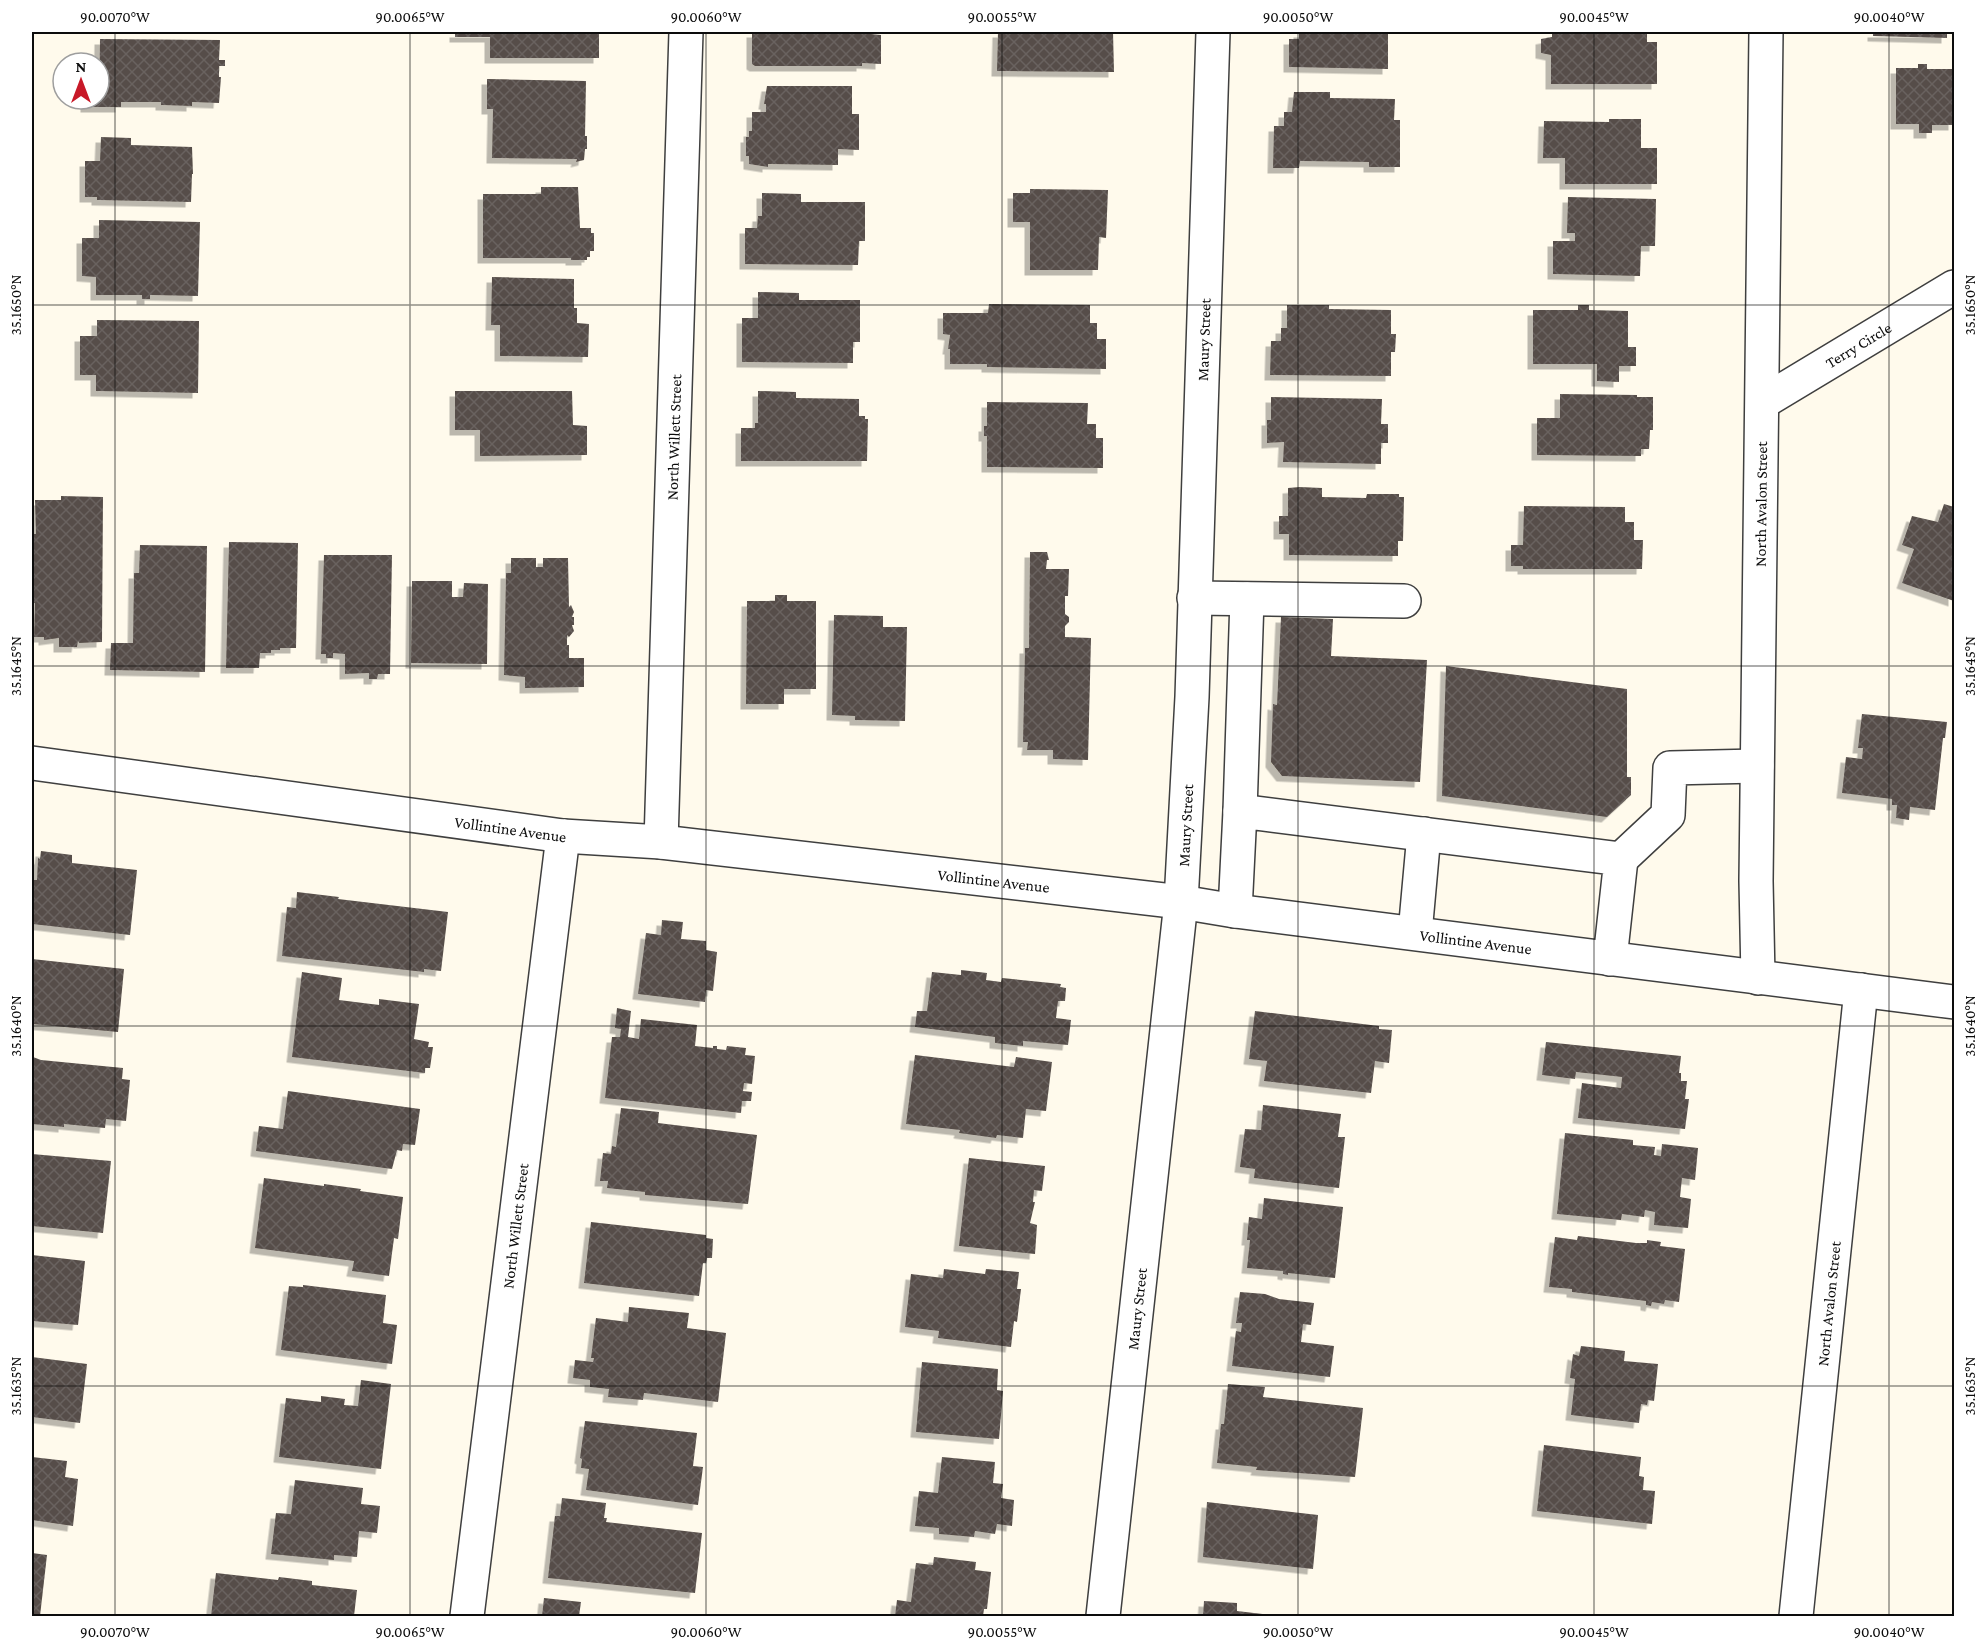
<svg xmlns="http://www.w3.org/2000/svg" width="1986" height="1648" viewBox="0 0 1986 1648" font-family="'Crimson Pro',serif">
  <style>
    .building { fill: url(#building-cross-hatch); filter: url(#shadow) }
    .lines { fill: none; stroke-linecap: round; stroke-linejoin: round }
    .minor-casing { stroke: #3f3f3f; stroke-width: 36 }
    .minor { stroke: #fff; stroke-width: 33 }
    .ticks { fill: none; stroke: #0c0c0c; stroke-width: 1.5; stroke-opacity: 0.45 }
    .labels { text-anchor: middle; stroke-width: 6; stroke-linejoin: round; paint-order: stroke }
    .street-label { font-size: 16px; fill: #0c0c0c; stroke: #fff }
    .neatline { fill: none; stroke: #0c0c0c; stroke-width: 2 }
    .ticks-label { font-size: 15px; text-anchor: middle; fill: #0c0c0c }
  </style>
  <defs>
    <pattern id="building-cross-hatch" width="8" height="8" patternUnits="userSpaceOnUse" patternTransform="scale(1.5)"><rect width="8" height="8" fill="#564d48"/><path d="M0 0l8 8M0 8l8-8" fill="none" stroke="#69625e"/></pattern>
    <filter id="shadow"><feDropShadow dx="-5.5" dy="5.5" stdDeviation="0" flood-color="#0004"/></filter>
  </defs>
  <rect width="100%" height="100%" fill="#fffaec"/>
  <g class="building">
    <polygon points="455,32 599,32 599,58 490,58 490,37 455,37"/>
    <polygon points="752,32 871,32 871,34 881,35 881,64 862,63 862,66 755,66 752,64"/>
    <polygon points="998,32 1113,32 1114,72 997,71"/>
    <polygon points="1299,32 1388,32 1388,69 1289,67 1289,39 1299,39"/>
    <polygon points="1552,32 1647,32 1647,42 1657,42 1657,84 1551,84 1551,55 1541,53 1541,39 1552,37"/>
    <polygon points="1873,32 1947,32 1947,38 1873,36"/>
    <polygon points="100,39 220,40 219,60 225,60 225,66 219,66 219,77 221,77 219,103 192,102 192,106 161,105 161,102 121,102 121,107 86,107 86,99 99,99"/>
    <polygon points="1918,64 1927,64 1927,69 1954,69 1954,125 1932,125 1932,133 1919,133 1919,124 1896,124 1896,68 1918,68"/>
    <polygon points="487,79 586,81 585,136 587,136 587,149 585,149 584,160 576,162 577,159 492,158 493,109 487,109"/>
    <polygon points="767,86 852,86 852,114 859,114 859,150 838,149 838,165 768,164 768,167 749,164 749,156 746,156 746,137 749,137 749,131 752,131 752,112 766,112 766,104 764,104"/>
    <polygon points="1294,92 1330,92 1330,98 1395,99 1394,120 1400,120 1400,167 1369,167 1369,162 1300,161 1299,168 1273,168 1274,126 1284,126 1284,112 1292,112"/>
    <polygon points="1609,119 1641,119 1641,148 1657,148 1657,184 1565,184 1565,158 1543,158 1544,121 1609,122"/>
    <polygon points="101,137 131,138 131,145 192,147 193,174 192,174 191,202 97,200 97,197 85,197 85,161 100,161"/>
    <polygon points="541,187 578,187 580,228 591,228 591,233 594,233 594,251 590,251 590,257 587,257 587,260 571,260 571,258 483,258 483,194 541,194"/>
    <polygon points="1030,189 1108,190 1106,238 1099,237 1098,270 1030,270 1030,222 1013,222 1013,193 1030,193"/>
    <polygon points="762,193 801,194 801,202 865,202 865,241 859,241 858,265 745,264 745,228 757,228 758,216 762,216"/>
    <polygon points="1568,197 1656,199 1655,246 1641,246 1640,276 1553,274 1553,241 1575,241 1575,233 1567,233"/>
    <polygon points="99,220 200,222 198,296 150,295 150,299 142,299 142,295 96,295 96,277 82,276 82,238 99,238"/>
    <polygon points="492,277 574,279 574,308 577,308 577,323 589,324 588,357 500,356 500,325 491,325"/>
    <polygon points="758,292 799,293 799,300 860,300 860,342 853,342 853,363 742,362 742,318 758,318"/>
    <polygon points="989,304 1090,305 1090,323 1097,323 1097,339 1106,339 1106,369 987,367 987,364 950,364 950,349 948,349 950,335 943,334 943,313 988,313"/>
    <polygon points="1287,305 1329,305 1329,309 1391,310 1391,334 1396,334 1395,352 1391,352 1391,376 1270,375 1271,341 1281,341 1281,328 1287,328"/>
    <polygon points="1578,305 1589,305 1589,310 1628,311 1628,347 1636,347 1636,366 1619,366 1619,382 1597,381 1597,364 1533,364 1533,310 1578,310"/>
    <polygon points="97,320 199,321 198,393 96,391 96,375 80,375 80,336 97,336"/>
    <polygon points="455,391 572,391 573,425 587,426 587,455 480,456 480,430 455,430"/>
    <polygon points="758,391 796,392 796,398 859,399 859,416 865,416 865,419 868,419 867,461 741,461 741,428 755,428 755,423 758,423"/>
    <polygon points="1560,394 1637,395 1637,397 1653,397 1653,430 1650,430 1649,449 1641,449 1641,456 1537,455 1537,418 1560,418"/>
    <polygon points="1271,397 1382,399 1381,424 1388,424 1388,443 1381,443 1381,464 1283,462 1284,442 1267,443 1267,420 1271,420"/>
    <polygon points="987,402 1088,403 1087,424 1096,424 1096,438 1103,438 1103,468 987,467 987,436 984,436 984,426 987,426"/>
    <polygon points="1300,487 1322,488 1322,497 1366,498 1367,494 1399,494 1399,497 1404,497 1403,541 1398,541 1398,556 1289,555 1289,534 1279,534 1279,516 1288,516 1288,488"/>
    <polygon points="61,496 103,497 102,642 79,643 78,641 77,647 59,647 59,638 44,640 44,637 34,637 35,603 32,603 33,534 36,534 35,500 61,500"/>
    <polygon points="1944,504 1954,507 1954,601 1902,583 1914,549 1902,545 1912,516 1938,522"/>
    <polygon points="1524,506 1625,507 1625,522 1634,522 1634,540 1643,540 1642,569 1523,569 1523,566 1511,566 1511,545 1523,545"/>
    <polygon points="229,542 298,543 296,648 280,648 280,650 271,650 271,653 260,653 259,668 226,668"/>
    <polygon points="140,545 207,546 205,672 110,670 111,643 133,643 134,573 139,573"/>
    <polygon points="1030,552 1047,552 1049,560 1047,560 1046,569 1069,569 1068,596 1065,596 1065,614 1069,617 1069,622 1065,626 1065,637 1091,638 1088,760 1053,759 1053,750 1027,750 1028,742 1023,742 1025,648 1029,648"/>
    <polygon points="324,555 392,555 390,674 378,674 377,679 369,679 369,673 345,674 345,654 333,653 333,658 326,658 326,654 321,654"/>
    <polygon points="511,558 536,558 536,567 543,567 543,558 568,558 569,607 571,605 574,612 572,617 574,617 574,625 572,625 574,631 569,637 567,635 567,645 569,645 569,658 584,658 584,687 525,688 525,677 504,675 506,573 511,573"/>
    <polygon points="412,581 452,581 452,597 463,597 464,583 488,584 487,664 411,663"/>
    <polygon points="775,595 787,595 787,601 816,601 816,689 784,689 784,704 746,704 747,601 775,601"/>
    <polygon points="834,615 883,616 883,627 907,627 905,721 855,720 855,716 832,715"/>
    <polygon points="1281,617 1333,619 1331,656 1427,660 1420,782 1282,776 1271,762 1273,704 1277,705"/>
    <polygon points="1446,666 1627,689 1627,777 1631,777 1631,795 1607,817 1442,796"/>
    <polygon points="1862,714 1947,722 1945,738 1943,738 1935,810 1910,807 1909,820 1896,818 1897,805 1892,805 1892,799 1842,793 1846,757 1862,759 1863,748 1858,748"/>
    <polygon points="41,851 72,855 72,863 137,870 130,935 32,924 32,880 37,880 38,858 40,859"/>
    <polygon points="297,892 339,897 338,899 448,912 441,971 424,969 424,972 282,956 287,907 296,908"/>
    <polygon points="662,920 683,922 681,939 706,941 706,950 717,952 713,991 706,990 705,1002 638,994 646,933 661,935"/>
    <polygon points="32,959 124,969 118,1032 32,1024"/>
    <polygon points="961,970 987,973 986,980 1001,982 1002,978 1061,984 1060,987 1066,988 1065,1001 1058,1001 1056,1018 1071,1020 1068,1045 1023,1041 1023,1046 995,1043 995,1037 915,1027 917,1011 927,1011 932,972 961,975"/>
    <polygon points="302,972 342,978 339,1000 379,1005 379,999 419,1004 414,1039 429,1042 428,1047 433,1047 430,1068 425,1068 425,1073 292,1057"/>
    <polygon points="617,1008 631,1011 628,1037 639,1039 641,1019 697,1025 695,1046 713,1048 713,1046 717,1046 717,1049 726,1050 727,1046 746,1048 745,1055 755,1056 752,1084 744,1083 743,1091 752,1092 751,1101 742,1101 741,1113 605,1098 612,1037 620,1037 621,1029 615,1028"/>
    <polygon points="1255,1011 1379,1026 1379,1029 1392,1030 1389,1063 1375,1061 1371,1093 1264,1081 1267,1061 1249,1059"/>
    <polygon points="1546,1042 1681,1056 1679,1073 1681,1073 1681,1081 1687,1081 1685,1099 1689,1099 1685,1129 1578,1118 1582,1083 1621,1088 1622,1077 1576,1072 1575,1079 1542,1075"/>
    <polygon points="915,1055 1014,1067 1016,1057 1052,1062 1046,1111 1026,1109 1023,1138 997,1135 996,1138 959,1133 960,1130 906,1124"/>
    <polygon points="33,1057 41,1060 123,1068 122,1079 130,1080 126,1121 106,1119 105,1128 64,1124 64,1127 32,1124 32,1059"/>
    <polygon points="288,1091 420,1109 415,1145 403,1144 402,1151 397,1150 392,1169 256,1151 259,1126 283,1129"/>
    <polygon points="1263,1105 1341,1114 1338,1137 1345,1137 1339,1188 1254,1178 1255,1169 1240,1167 1245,1129 1261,1130"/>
    <polygon points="621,1108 659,1112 658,1123 757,1135 748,1204 645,1195 645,1192 607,1188 608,1181 600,1181 603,1153 611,1154 612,1146 616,1147"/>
    <polygon points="1565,1133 1633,1140 1633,1145 1655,1147 1654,1155 1661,1156 1662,1144 1698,1148 1695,1180 1682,1178 1680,1197 1691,1199 1688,1228 1654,1225 1655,1212 1645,1210 1644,1217 1622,1214 1621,1220 1557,1214"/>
    <polygon points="32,1154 111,1161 103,1233 32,1226"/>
    <polygon points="969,1158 1045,1166 1042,1191 1034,1190 1033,1202 1035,1202 1030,1223 1037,1225 1035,1254 959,1246"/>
    <polygon points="264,1178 324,1186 324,1184 361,1189 360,1191 403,1197 398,1239 394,1238 389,1276 352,1271 354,1261 255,1248"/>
    <polygon points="1264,1198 1343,1207 1335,1278 1288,1273 1288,1275 1283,1274 1283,1271 1247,1268 1250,1240 1247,1240 1249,1217 1262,1219"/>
    <polygon points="591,1222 706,1235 706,1238 713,1239 712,1258 707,1258 706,1263 703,1263 699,1296 584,1283"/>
    <polygon points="1578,1236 1636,1243 1647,1243 1647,1240 1661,1242 1660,1246 1685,1249 1679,1302 1665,1300 1664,1304 1652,1302 1651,1306 1646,1305 1646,1301 1572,1292 1572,1289 1549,1287 1555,1237 1577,1240"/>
    <polygon points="32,1255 85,1261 78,1325 32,1321"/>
    <polygon points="944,1269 985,1274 986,1269 1019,1272 1017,1289 1021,1289 1017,1322 1014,1321 1011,1347 938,1338 939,1331 905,1327 911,1274 943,1278"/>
    <polygon points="303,1285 386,1295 383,1323 397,1325 392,1364 281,1350 289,1286 303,1287"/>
    <polygon points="1240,1292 1265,1294 1279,1299 1314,1303 1311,1325 1303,1324 1301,1342 1334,1346 1330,1377 1232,1366 1236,1331 1241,1332 1242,1323 1236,1323"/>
    <polygon points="629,1307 689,1313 687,1328 726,1333 718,1402 644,1393 643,1400 608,1397 609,1389 590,1387 590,1380 573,1378 575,1360 593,1362 594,1358 591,1358 596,1318 628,1322"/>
    <polygon points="1581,1346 1625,1351 1624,1361 1658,1364 1654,1401 1648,1400 1647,1405 1641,1404 1639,1423 1571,1415 1575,1379 1570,1378 1573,1354 1579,1356"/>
    <polygon points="32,1357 87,1364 80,1423 32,1417"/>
    <polygon points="922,1362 998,1369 997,1390 1003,1391 999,1439 916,1432"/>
    <polygon points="361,1380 391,1384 381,1469 279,1457 286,1398 321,1402 321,1396 345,1399 344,1405 358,1406"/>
    <polygon points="1228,1384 1265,1387 1263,1397 1363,1408 1355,1477 1256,1470 1257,1467 1217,1463 1221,1424 1224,1424"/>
    <polygon points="585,1421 697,1433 693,1466 703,1467 698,1505 586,1490 589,1469 581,1468 582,1459 580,1458"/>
    <polygon points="1544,1445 1641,1457 1639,1476 1644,1477 1643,1490 1655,1491 1652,1524 1537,1511"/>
    <polygon points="32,1457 67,1461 65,1477 78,1479 73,1526 32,1520"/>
    <polygon points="942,1457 995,1462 993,1483 1003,1484 1001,1498 1014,1500 1012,1526 997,1524 995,1534 975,1531 974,1537 939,1534 939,1528 915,1526 919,1491 938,1493"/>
    <polygon points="295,1480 363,1488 361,1504 380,1506 377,1533 359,1531 357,1557 334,1555 334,1560 271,1554 276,1513 291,1514"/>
    <polygon points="562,1498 606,1503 604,1518 607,1518 606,1522 702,1533 695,1593 548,1578 555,1516 560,1516"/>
    <polygon points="1207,1502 1318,1515 1313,1569 1203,1557"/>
    <polygon points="32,1553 47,1555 40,1616 32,1616"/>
    <polygon points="934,1557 976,1562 975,1570 991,1572 987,1609 984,1609 983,1616 895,1616 897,1600 911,1602 916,1563 933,1565"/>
    <polygon points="216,1573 278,1580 279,1577 312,1581 312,1585 357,1590 354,1616 211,1616"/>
    <polygon points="544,1598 581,1602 579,1616 542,1616"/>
    <polygon points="1204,1601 1237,1603 1237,1611 1271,1615 1271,1616 1203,1616"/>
  </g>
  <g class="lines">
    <defs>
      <g id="minor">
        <path id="s1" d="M1763 402 1954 287"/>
        <polyline points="1194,598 1404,601"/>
        <path id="s2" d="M32 763 563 836 661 842 1181 902 1235 911 1954 1002"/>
        <polyline points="1240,811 1247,599"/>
        <path id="s3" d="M661 842 686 32"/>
        <polyline points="1621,859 1668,815 1670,768 1757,766"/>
        <polyline points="1235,911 1240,811 1621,859 1610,959"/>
        <polyline points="1415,933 1424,834"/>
        <path id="s4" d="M1758 978 1756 881 1766 32"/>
        <path id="s5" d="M467 1616 563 836"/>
        <path id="s6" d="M1103 1616 1181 902 1192 697 1213 32"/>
        <path id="s7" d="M1796 1616 1861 990"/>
      </g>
    </defs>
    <use href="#minor" class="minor-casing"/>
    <use href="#minor" class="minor"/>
  </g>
  <path class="ticks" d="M115 32V1616M410 32V1616M706 32V1616M1002 32V1616M1298 32V1616M1594 32V1616M1889 32V1616M32 305H1954M32 666H1954M32 1026H1954M32 1386H1954"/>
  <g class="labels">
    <g class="street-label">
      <text dy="6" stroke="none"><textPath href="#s6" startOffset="1281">Maury Street</textPath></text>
      <text dy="6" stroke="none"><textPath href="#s1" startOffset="111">Terry Circle</textPath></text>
      <text dy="6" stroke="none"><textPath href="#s3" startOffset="405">North Willett Street</textPath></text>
      <text dy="6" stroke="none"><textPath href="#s4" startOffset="474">North Avalon Street</textPath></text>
      <text dy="6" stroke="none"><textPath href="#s6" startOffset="795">Maury Street</textPath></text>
      <text dy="6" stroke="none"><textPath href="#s2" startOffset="483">Vollintine Avenue</textPath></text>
      <text dy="6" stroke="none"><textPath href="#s2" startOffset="969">Vollintine Avenue</textPath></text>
      <text dy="6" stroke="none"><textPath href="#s2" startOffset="1455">Vollintine Avenue</textPath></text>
      <text dy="6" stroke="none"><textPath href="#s5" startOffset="393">North Willett Street</textPath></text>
      <text dy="6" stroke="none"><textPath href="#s7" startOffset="314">North Avalon Street</textPath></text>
      <text dy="6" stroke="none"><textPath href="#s6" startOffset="309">Maury Street</textPath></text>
    </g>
  </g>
  <rect width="1986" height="1648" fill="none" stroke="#ffffff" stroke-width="66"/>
  <g transform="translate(81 81)"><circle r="28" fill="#ffffff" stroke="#9e9e9e" stroke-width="1.5"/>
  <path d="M0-4.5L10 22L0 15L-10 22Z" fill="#c81928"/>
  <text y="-9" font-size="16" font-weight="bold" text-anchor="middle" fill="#0c0c0c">N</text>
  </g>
  <rect x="33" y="33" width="1920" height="1582" class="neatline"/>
  <g class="ticks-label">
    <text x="115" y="22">90.0070°W</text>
    <text x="410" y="22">90.0065°W</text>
    <text x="706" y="22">90.0060°W</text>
    <text x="1002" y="22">90.0055°W</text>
    <text x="1298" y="22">90.0050°W</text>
    <text x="1594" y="22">90.0045°W</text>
    <text x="1889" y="22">90.0040°W</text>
    <text transform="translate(16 305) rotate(-90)" y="5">35.1650°N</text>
    <text transform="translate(1970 305) rotate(-90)" y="5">35.1650°N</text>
    <text transform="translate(16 666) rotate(-90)" y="5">35.1645°N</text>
    <text transform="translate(1970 666) rotate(-90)" y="5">35.1645°N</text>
    <text transform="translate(16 1026) rotate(-90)" y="5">35.1640°N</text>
    <text transform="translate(1970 1026) rotate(-90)" y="5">35.1640°N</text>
    <text transform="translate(16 1386) rotate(-90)" y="5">35.1635°N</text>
    <text transform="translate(1970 1386) rotate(-90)" y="5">35.1635°N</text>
    <text x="115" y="1637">90.0070°W</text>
    <text x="410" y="1637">90.0065°W</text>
    <text x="706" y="1637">90.0060°W</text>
    <text x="1002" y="1637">90.0055°W</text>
    <text x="1298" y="1637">90.0050°W</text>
    <text x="1594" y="1637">90.0045°W</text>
    <text x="1889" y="1637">90.0040°W</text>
  </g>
</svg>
